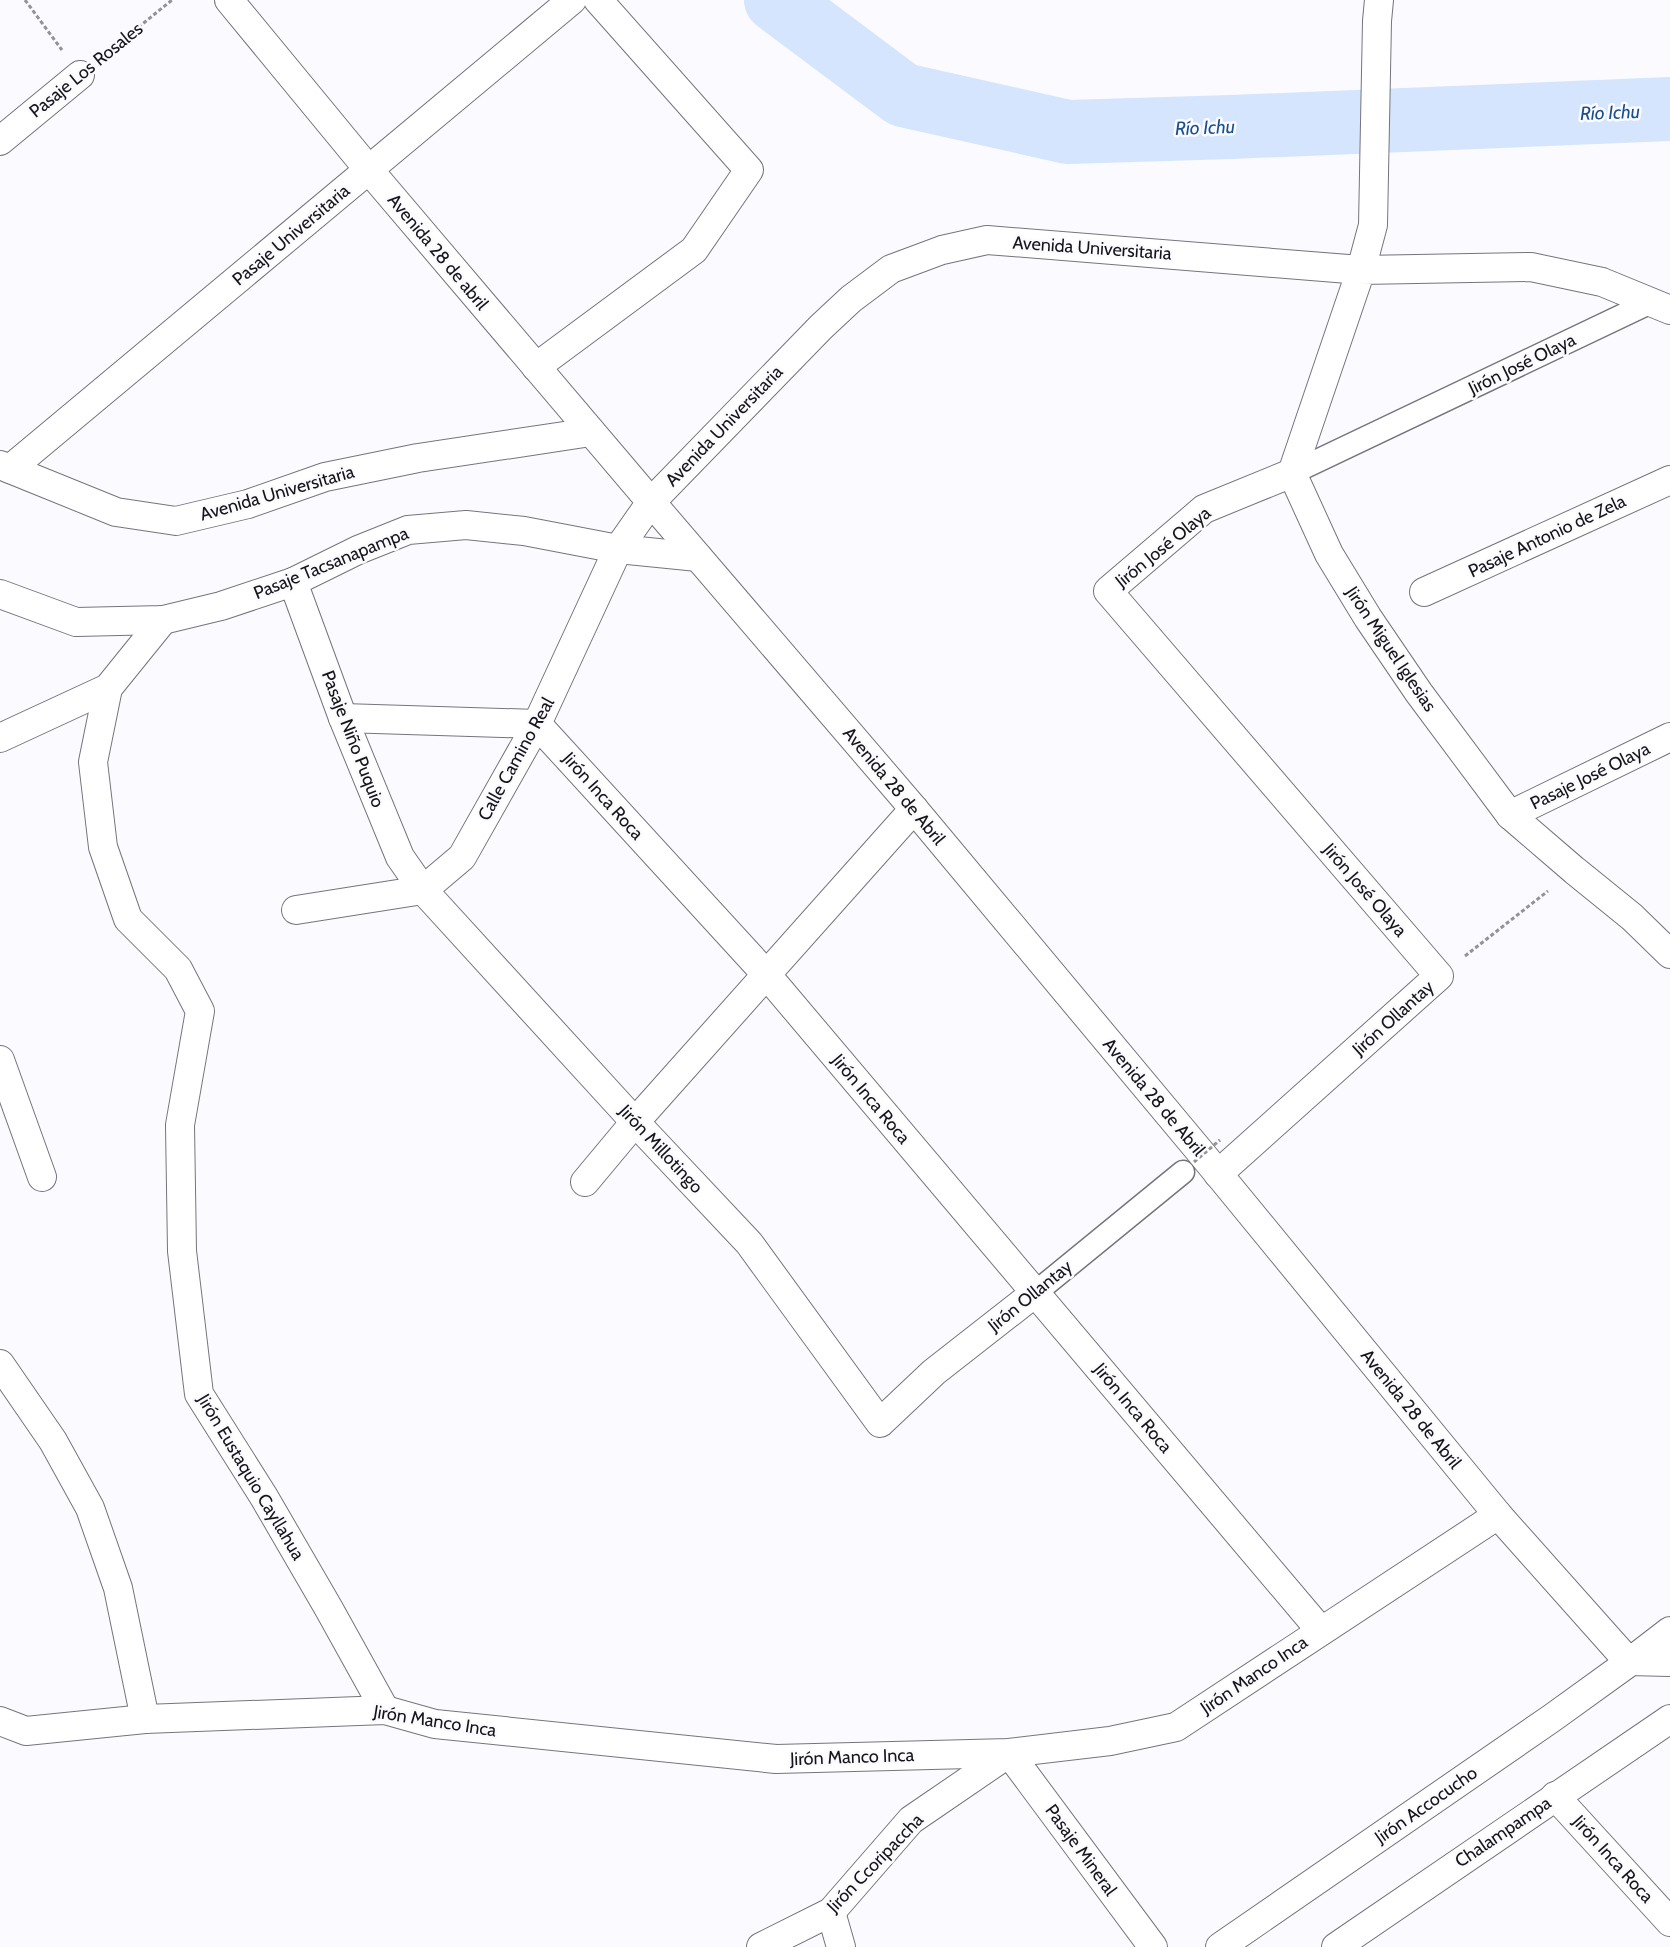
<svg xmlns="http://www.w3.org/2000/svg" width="1670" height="1947" viewBox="0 0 1670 1947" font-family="Cabin,sans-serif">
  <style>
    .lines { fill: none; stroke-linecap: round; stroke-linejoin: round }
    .river { stroke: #d4e5fd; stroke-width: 64 }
    .pedestrian-casing { stroke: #75747e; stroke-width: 25 }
    .minor-casing { stroke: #75747e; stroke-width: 30 }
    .trunk-casing { stroke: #75747e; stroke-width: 30 }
    .path { stroke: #939396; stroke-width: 3; stroke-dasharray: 4 2.5; stroke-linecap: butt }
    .pedestrian { stroke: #fff; stroke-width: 22 }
    .minor { stroke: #fff; stroke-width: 28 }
    .trunk { stroke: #fff; stroke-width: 28 }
    .path-bridge { stroke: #939396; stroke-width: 3; stroke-dasharray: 4 2.5; stroke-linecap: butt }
    .labels { text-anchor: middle; stroke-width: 5; stroke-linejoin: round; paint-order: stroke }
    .street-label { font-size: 18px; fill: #151518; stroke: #fbfbff }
    .water-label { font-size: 19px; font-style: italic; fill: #174f91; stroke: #fbfbff }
  </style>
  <rect width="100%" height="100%" fill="#fbfbff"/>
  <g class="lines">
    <polyline class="river" points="776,0 903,95 1068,132 1231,127 1670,109"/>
    <defs>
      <g id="pedestrian">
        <polyline points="1292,473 1651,302"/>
        <polyline points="1035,1293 1183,1172"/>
      </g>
      <g id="minor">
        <polyline points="229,0 369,170 651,502 618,549 537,724 462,857 423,890 296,910"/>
        <polyline points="0,141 80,75"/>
        <polyline points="1670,310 1602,282 1531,267 1361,270 1292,473 1329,554 1368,618 1419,693 1510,815 1574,870 1632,917 1670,954"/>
        <polyline points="536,367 694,250 749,170 598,0"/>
        <polyline points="0,465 116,512 176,521 248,504 325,477 418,458 591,432"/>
        <polyline points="10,469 572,0"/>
        <polyline points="293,582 343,718 400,857 423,890 635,1122 749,1243 880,1423 934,1372 1035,1293"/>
        <polyline points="1424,592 1670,480"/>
        <polyline points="0,594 76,622 163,620 221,606 293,582 358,550 408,530 466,525 524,531 618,549 698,557"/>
        <polyline points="108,688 93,762 103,847 128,919 178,969 200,1011 180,1125 182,1251 199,1394 264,1497 329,1609 385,1710"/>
        <polyline points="343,718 537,724 766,974 1321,1631"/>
        <polyline points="0,738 108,688 163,620"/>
        <polyline points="1510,815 1670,737"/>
        <polyline points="0,1060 42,1177"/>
        <polyline points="1218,1174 1439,976 1108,591 1204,509 1292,473"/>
        <polyline points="585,1182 635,1122 914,809"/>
        <polyline points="0,1364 53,1441 90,1508 118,1588 145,1719"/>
        <polyline points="0,1721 26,1731 145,1719 385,1710 435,1724 776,1759 1009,1753 1110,1741 1176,1727 1498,1515"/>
        <polyline points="1555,1796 1670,1922"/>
        <polyline points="831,1912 841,1947"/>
        <polyline points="761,1947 831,1912 911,1820 1009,1753 1153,1947"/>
        <polyline points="1220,1947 1552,1718 1631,1661 1670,1631"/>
        <polyline points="1336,1947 1670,1719"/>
      </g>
      <polyline id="trunk" points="1379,0 1377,21 1373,225 1361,270 987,240 942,250 891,269 851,299 821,327 651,502 914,809 1202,1154 1498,1515 1628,1661 1670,1662"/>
    </defs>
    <use href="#pedestrian" class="pedestrian-casing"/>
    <use href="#minor" class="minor-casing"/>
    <use href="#trunk" class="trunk-casing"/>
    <g class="path">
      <polyline points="25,0 62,50"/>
      <polyline points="103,56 172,0"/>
      <polyline points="1465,956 1548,891"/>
    </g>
    <use href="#pedestrian" class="pedestrian"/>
    <use href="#minor" class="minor"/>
    <use href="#trunk" class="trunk"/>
    <polyline class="path-bridge" points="1194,1162 1220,1140"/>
  </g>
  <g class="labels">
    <g class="street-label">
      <text transform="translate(86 70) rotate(-39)" y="6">Pasaje Los Rosales</text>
      <text transform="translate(291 235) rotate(-40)" y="6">Pasaje Universitaria</text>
      <text transform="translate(1092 248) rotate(4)" y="6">Avenida Universitaria</text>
      <text transform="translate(438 252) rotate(50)" y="6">Avenida 28 de abril</text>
      <text transform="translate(1522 364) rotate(-26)" y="6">Jirón José Olaya</text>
      <text transform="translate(724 426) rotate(-46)" y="6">Avenida Universitaria</text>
      <text transform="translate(277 493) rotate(-16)" y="6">Avenida Universitaria</text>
      <text transform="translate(1547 536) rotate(-25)" y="6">Pasaje Antonio de Zela</text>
      <text transform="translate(1163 547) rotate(-39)" y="6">Jirón José Olaya</text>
      <text transform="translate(331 563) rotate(-22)" y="6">Pasaje Tacsanapampa</text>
      <text transform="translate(1391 649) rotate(56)" y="6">Jirón Miguel Iglesias</text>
      <text transform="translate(353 739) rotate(69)" y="6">Pasaje Niño Puquio</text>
      <text transform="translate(516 759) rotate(-61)" y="6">Calle Camino Real</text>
      <text transform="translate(1590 776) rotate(-26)" y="6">Pasaje José Olaya</text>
      <text transform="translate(894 786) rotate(50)" y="6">Avenida 28 de Abril</text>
      <text transform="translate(603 796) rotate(48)" y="6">Jirón Inca Roca</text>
      <text transform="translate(1365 890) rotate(49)" y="6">Jirón José Olaya</text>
      <text transform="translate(1393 1018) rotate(-42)" y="6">Jirón Ollantay</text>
      <text transform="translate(1154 1097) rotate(50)" y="6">Avenida 28 de Abril</text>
      <text transform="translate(871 1099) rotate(50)" y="6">Jirón Inca Roca</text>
      <text transform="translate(661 1149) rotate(47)" y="6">Jirón Millotingo</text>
      <text transform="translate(1030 1296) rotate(-39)" y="6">Jirón Ollantay</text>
      <text transform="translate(1133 1408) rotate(50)" y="6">Jirón Inca Roca</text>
      <text transform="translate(1411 1409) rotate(51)" y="6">Avenida 28 de Abril</text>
      <text transform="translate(251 1477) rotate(59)" y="6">Jirón Eustaquio Cayllahua</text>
      <text transform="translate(1254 1675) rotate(-34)" y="6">Jirón Manco Inca</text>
      <text transform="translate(435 1721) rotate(9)" y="6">Jirón Manco Inca</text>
      <text transform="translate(852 1757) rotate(-2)" y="6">Jirón Manco Inca</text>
      <text transform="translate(1426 1805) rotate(-35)" y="6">Jirón Accocucho</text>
      <text transform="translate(1503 1832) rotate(-34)" y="6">Chalampampa</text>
      <text transform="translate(1081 1850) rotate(54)" y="6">Pasaje Mineral</text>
      <text transform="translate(1613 1859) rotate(48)" y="6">Jirón Inca Roca</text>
      <text transform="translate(875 1863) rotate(-46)" y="6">Jirón Ccoripaccha</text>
    </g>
    <g class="water-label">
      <text transform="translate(1610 112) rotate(-2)" y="7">Río Ichu</text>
      <text transform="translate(1205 127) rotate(-2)" y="7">Río Ichu</text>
    </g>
  </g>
</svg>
